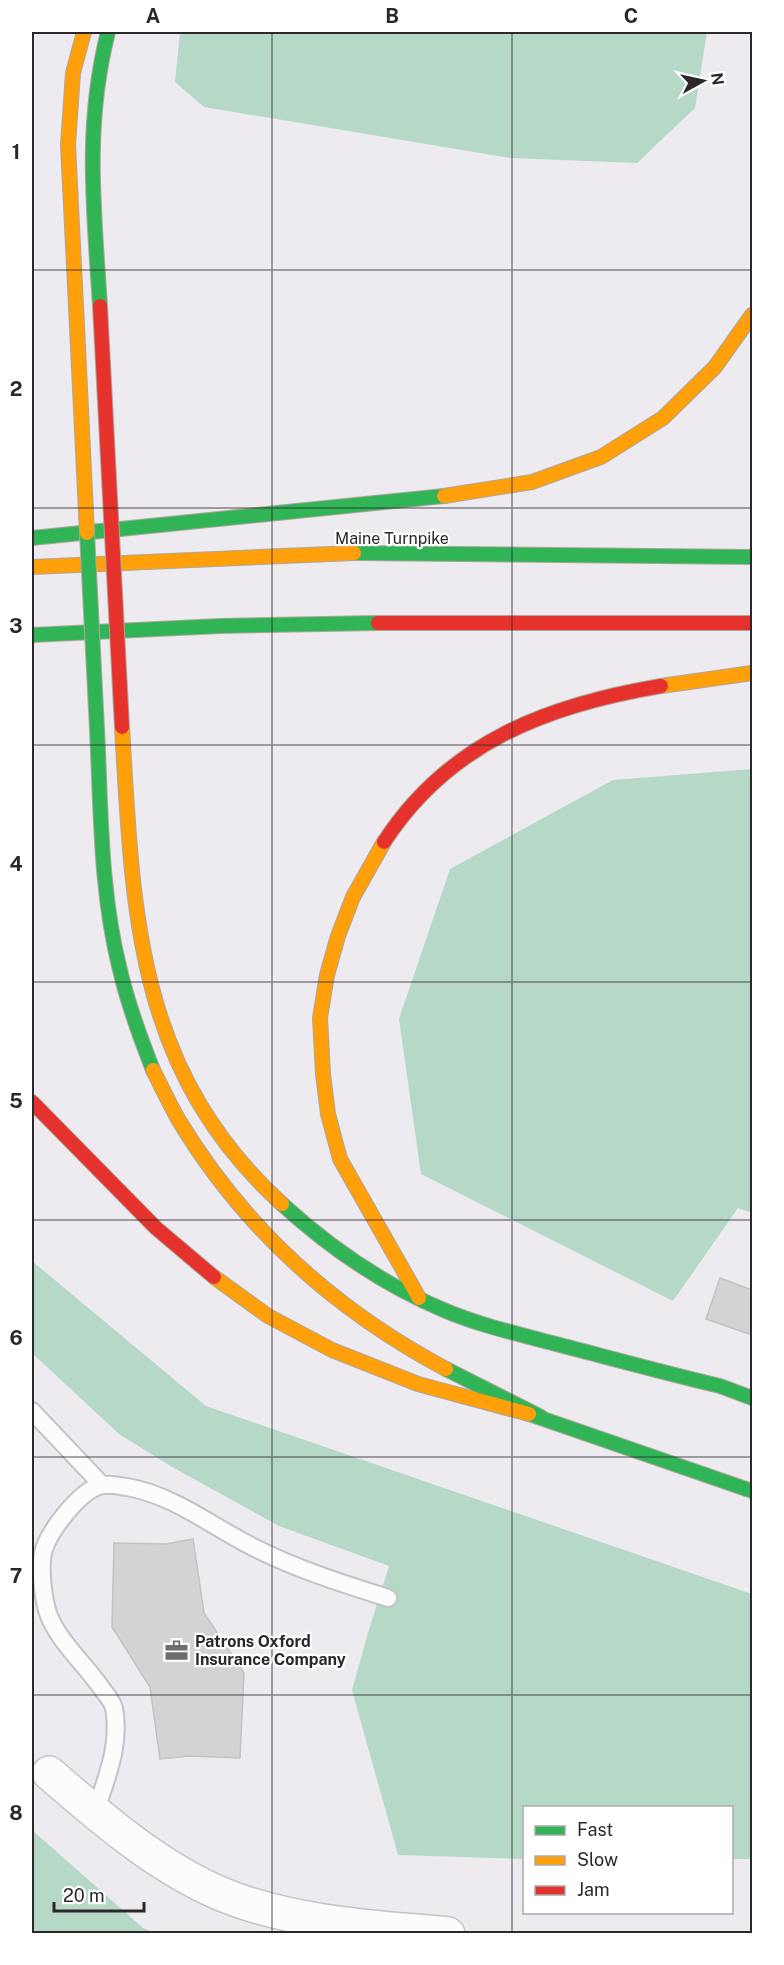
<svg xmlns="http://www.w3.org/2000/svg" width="784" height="1965" viewBox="0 0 784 1965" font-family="'Public Sans',sans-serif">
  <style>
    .green { fill: #b6d8c6 }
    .building { fill: #d4d2d5; stroke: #c3c1c5; stroke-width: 1.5 }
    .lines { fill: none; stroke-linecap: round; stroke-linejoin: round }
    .lane-casing { stroke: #c4c2c6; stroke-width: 20 }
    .street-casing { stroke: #c4c2c6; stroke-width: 36 }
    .fast-casing { stroke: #ada69b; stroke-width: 16 }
    .slow-casing { stroke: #ada69b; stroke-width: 16 }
    .jam-casing { stroke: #ada69b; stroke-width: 16 }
    .lane { stroke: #fcfcfd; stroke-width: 16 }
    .street { stroke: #fcfcfd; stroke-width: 33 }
    .fast { stroke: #30b455; stroke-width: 14 }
    .slow { stroke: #ff9f0a; stroke-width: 14 }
    .jam { stroke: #e5322d; stroke-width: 14 }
    .fast-bridge-casing { stroke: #ada69b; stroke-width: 16; stroke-linecap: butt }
    .slow-bridge-casing { stroke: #ada69b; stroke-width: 16; stroke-linecap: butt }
    .jam-bridge-casing { stroke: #ada69b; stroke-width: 16; stroke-linecap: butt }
    .fast-bridge { stroke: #30b455; stroke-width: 14 }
    .slow-bridge { stroke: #ff9f0a; stroke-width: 14 }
    .jam-bridge { stroke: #e5322d; stroke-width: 14 }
    .grid { fill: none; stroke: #2a282b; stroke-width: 1.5; stroke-opacity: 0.55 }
    .labels { text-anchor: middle; stroke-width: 4.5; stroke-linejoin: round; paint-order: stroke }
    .street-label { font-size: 16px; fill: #2a282b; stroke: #fff }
    .poi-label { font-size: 16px; font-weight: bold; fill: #2a282b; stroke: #fff; text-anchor: start }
    .neatline { fill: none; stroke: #2a282b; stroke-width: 2 }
    .grid-label { font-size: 20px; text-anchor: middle; font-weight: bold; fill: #2a282b }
  </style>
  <rect width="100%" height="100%" fill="#edebf0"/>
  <g class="green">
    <polygon points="180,32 707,32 695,108 637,163 510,158 204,107 175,82"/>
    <polygon points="752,769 752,1213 738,1208 673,1301 421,1174 399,1019 450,869 613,780"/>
    <polygon points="32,1261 206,1406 752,1594 752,1859 732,1859 732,1808 524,1808 524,1859 398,1855 352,1690 368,1633 389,1566 279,1526 172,1467 119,1434 32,1353"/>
    <polygon points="32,1830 143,1928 155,1933 32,1933"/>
  </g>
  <g class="building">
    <polygon points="720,1278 752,1290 752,1335 706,1319"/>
    <polygon points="193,1539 204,1613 244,1673 240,1758 189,1756 160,1759 150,1687 112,1627 114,1543 166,1544"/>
  </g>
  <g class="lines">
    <defs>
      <g id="lane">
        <polyline points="32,1411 102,1485"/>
        <path d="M95 1813C106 1779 121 1745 114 1708 112 1701 107 1695 102 1689 86 1665 60 1643 49 1616 43 1600 39 1565 44 1549 51 1529 82 1487 104 1485 111 1484 120 1486 127 1487 174 1495 214 1528 257 1549 299 1570 344 1584 388 1598"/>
      </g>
      <path id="street" d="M49 1773C103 1820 168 1876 237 1900 304 1924 377 1927 448 1934"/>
      <g id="fast">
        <path d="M100 306C94 210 84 127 108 32"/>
        <polyline points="32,538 444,496"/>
        <polyline points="354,553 752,557"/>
        <polyline points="32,635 220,626 378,623"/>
        <path d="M97 729C101 809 100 892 120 970 128 1005 140 1037 153 1070"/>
        <path d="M282 1204C330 1248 386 1286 446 1311 482 1326 519 1334 556 1344 610 1358 665 1373 720 1386L752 1398"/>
        <polyline points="446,1369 541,1417"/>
        <polyline points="529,1414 752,1491"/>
      </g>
      <g id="slow">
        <polyline points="76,306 68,145 73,73 84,32"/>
        <polyline points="444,496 532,482 601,457 663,418 715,367 752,315"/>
        <polyline points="32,567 354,553"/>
        <polyline points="661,686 752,673"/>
        <path d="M122 727C133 911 135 1070 282 1204"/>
        <polyline points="384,842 353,897 338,936 327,975 320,1018 323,1074 328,1114 340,1159 419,1298"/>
        <path d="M153 1070C161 1086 169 1103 178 1119 243 1227 335 1310 446 1369"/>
        <polyline points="214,1277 268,1316 332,1350 418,1384 529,1414"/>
      </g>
      <g id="jam">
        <polyline points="378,623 752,623"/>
        <path d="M384 842C449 742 548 705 661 686"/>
        <polyline points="32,1102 156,1228 214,1277"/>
      </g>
    </defs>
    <use href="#lane" class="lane-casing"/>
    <use href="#street" class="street-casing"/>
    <use href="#fast" class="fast-casing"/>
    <use href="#slow" class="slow-casing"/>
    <use href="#jam" class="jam-casing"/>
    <use href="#lane" class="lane"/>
    <use href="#street" class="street"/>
    <use href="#fast" class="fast"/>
    <use href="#slow" class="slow"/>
    <use href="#jam" class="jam"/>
    <defs>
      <polyline id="fast-bridge" points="87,533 97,729"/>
      <polyline id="slow-bridge" points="76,306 87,533"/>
      <polyline id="jam-bridge" points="100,306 122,727"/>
    </defs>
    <use href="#fast-bridge" class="fast-bridge-casing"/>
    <use href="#slow-bridge" class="slow-bridge-casing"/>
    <use href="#jam-bridge" class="jam-bridge-casing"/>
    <use href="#fast-bridge" class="fast-bridge"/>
    <use href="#slow-bridge" class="slow-bridge"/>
    <use href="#jam-bridge" class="jam-bridge"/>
  </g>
  <path class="grid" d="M272 32V1934M512 32V1934M32 270H752M32 508H752M32 745H752M32 982H752M32 1220H752M32 1457H752M32 1695H752"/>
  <defs>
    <symbol id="office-bare" viewBox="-9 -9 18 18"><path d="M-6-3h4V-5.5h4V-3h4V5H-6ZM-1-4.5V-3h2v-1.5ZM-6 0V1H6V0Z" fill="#6e6c70" stroke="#fff" stroke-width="2.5" paint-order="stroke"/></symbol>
  </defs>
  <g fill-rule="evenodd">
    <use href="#office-bare" x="160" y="1634" width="33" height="33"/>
  </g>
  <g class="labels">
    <g class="street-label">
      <text x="392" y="544">Maine Turnpike</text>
    </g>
    <g class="poi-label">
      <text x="195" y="1647">Patrons Oxford<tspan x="195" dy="18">Insurance Company</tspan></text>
    </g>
  </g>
  <rect width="784" height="1965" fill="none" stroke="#ffffff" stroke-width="66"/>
  <rect x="523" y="1806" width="210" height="108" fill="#ffffff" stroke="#aaa9aa" stroke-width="1.5"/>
  <rect x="535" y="1826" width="30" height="9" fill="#30b455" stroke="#aaa9aa" stroke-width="1.5"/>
  <text x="577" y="1836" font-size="18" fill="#2a282b">Fast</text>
  <rect x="535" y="1856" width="30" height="9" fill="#ff9f0a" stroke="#aaa9aa" stroke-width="1.5"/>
  <text x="577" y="1866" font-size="18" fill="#2a282b">Slow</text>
  <rect x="535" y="1886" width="30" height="9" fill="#e5322d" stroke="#aaa9aa" stroke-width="1.5"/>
  <text x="577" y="1896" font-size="18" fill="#2a282b">Jam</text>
  <g transform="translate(703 81) rotate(82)" stroke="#ffffff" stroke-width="4.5" paint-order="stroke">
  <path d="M0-4.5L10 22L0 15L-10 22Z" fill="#2a282b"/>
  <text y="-9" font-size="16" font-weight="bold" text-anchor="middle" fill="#2a282b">N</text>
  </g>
  <path d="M54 1902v9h90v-9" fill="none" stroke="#2a282b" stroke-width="3"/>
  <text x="63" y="1902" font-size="18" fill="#2a282b" stroke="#ffffff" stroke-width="4.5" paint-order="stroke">20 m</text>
  <rect x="33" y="33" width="718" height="1899" class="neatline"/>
  <g class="grid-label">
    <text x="153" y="23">A</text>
    <text x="392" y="23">B</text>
    <text x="631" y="23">C</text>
    <text x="16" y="159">1</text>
    <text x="16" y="396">2</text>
    <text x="16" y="633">3</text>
    <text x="16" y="871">4</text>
    <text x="16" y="1108">5</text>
    <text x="16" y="1345">6</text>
    <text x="16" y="1583">7</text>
    <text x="16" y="1820">8</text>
  </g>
</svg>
